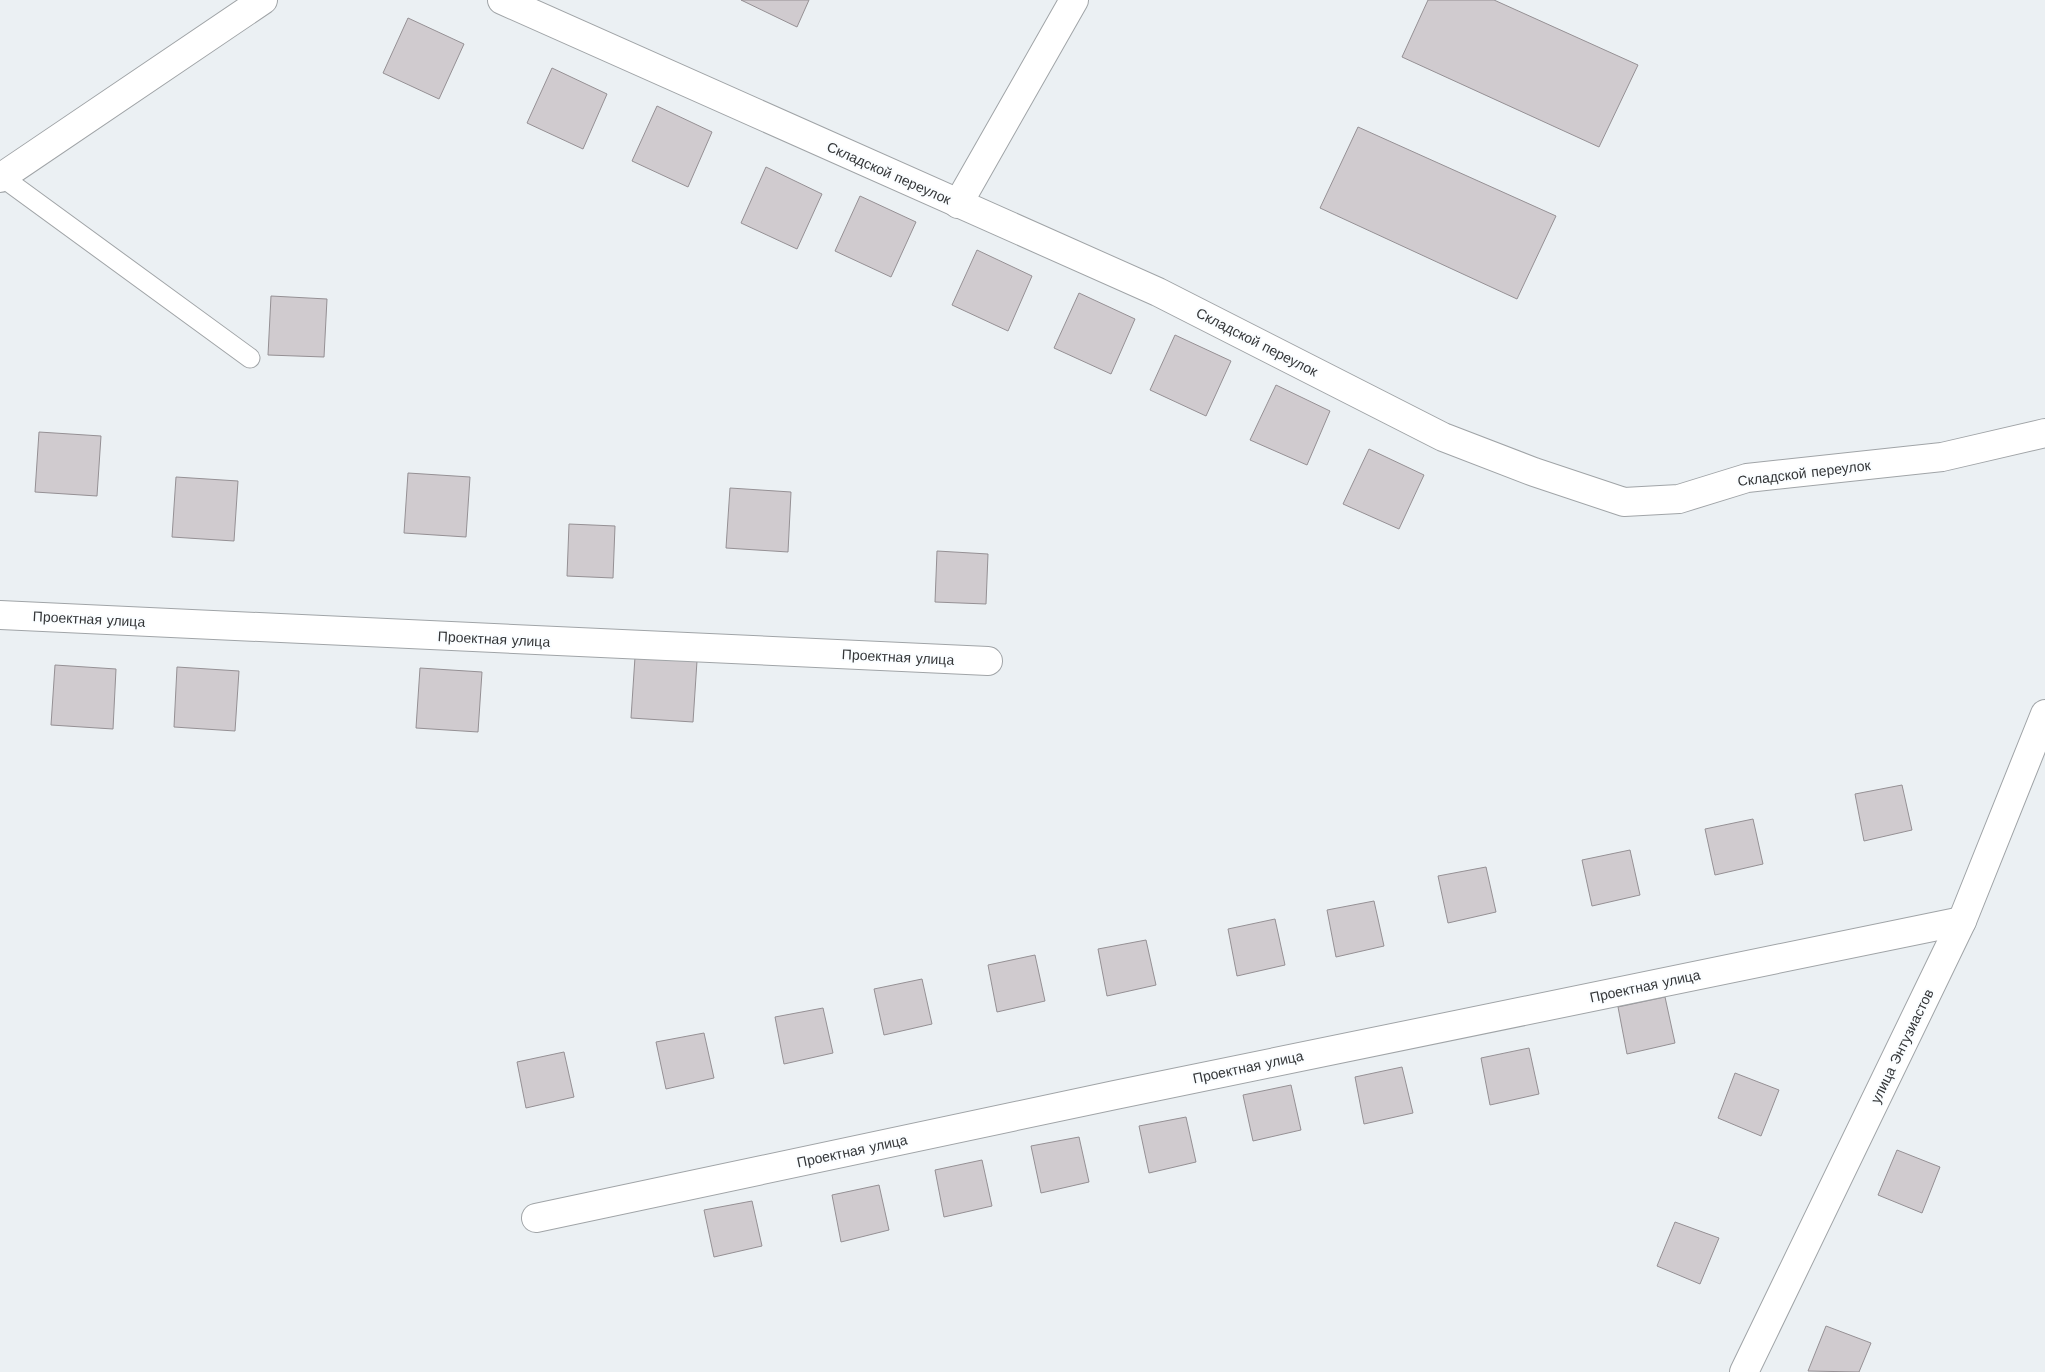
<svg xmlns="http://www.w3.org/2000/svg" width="2045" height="1372" viewBox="0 0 2045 1372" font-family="'Work Sans',sans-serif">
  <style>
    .building { fill: #d0cbcf; stroke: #959094 }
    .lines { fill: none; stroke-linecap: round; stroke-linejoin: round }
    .lane-casing { stroke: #a0a4a7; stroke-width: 21 }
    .street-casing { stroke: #a0a4a7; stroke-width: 30 }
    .lane { stroke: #fff; stroke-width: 19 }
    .street { stroke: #fff; stroke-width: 28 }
    .labels { text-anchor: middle; stroke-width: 4; stroke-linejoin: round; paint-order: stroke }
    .street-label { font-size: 14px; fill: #343638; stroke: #fafdff }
  </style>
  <rect width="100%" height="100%" fill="#ebf0f3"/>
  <g class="building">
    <polygon points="741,0 809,0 797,27"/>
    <polygon points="1428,0 1494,0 1638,65 1599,147 1402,57"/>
    <polygon points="408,18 464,44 439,99 383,73"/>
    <polygon points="552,68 607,94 583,149 527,123"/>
    <polygon points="657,106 712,132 688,187 632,161"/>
    <polygon points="1358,127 1556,216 1517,299 1320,208"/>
    <polygon points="766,167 822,194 797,249 741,223"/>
    <polygon points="860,196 916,222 891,277 835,251"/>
    <polygon points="977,250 1032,276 1008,331 952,305"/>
    <polygon points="1079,293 1135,319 1111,374 1054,348"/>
    <polygon points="271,296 327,299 324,357 268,355"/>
    <polygon points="1175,335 1231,361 1206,416 1150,390"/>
    <polygon points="1276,385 1330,411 1307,465 1250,440"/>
    <polygon points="39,432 101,436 97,496 35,492"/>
    <polygon points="1369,449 1424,475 1399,529 1343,504"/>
    <polygon points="408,473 470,477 466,537 404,533"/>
    <polygon points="176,477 238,481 234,541 172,537"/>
    <polygon points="730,488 791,492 788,552 726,548"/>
    <polygon points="569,524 615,526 613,578 567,576"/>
    <polygon points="937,551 988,554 986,604 935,602"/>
    <polygon points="635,657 697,661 693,722 631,718"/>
    <polygon points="55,665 116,669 113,729 51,725"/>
    <polygon points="177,667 239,671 235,731 174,727"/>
    <polygon points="420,668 482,672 478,732 416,728"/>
    <polygon points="1902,785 1912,830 1864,841 1855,794"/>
    <polygon points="1753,819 1763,864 1715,875 1705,829"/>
    <polygon points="1630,850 1640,895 1592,906 1582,860"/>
    <polygon points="1486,867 1496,912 1448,923 1438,876"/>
    <polygon points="1374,901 1384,946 1336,957 1327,910"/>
    <polygon points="1275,919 1285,965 1237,976 1228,929"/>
    <polygon points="1146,940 1156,985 1107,996 1098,949"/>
    <polygon points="1035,955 1045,1001 997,1012 988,965"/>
    <polygon points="922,979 932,1024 884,1035 874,989"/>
    <polygon points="1665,997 1675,1043 1627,1054 1618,1007"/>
    <polygon points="823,1008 833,1053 784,1064 775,1017"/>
    <polygon points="704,1033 714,1078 666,1089 656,1042"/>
    <polygon points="1529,1048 1539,1094 1490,1105 1481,1058"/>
    <polygon points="564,1052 574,1097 526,1108 517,1062"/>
    <polygon points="1402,1067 1413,1113 1364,1124 1355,1077"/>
    <polygon points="1735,1073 1779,1090 1761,1136 1718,1118"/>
    <polygon points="1291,1085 1301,1130 1253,1141 1243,1095"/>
    <polygon points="1186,1117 1196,1162 1149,1173 1139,1126"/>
    <polygon points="1079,1137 1089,1182 1041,1193 1031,1146"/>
    <polygon points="1897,1150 1940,1167 1922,1213 1878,1195"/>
    <polygon points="982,1160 992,1206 944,1217 935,1170"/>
    <polygon points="879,1185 889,1230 841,1242 832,1195"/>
    <polygon points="752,1201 762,1246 714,1257 704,1210"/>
    <polygon points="1675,1222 1719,1238 1700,1284 1657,1266"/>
    <polygon points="1826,1326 1871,1343 1859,1372 1808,1371"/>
  </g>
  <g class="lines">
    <defs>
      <polyline id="lane" points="2,177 250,358"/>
      <g id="street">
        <polyline points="502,0 1158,292 1443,437 1534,472 1624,502 1679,499 1747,478 1942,457 2045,433"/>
        <polyline points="0,178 263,0"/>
        <polyline points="958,204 1074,0"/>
        <polyline points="0,615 988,661"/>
        <polyline points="536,1218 1115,1095 1962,921"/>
        <polyline points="1744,1372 1962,921 2045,714"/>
      </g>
    </defs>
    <use href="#lane" class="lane-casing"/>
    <use href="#street" class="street-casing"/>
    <use href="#lane" class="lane"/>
    <use href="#street" class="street"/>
  </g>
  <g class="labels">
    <g class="street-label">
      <text transform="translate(889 173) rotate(24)" y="5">Складской переулок</text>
      <text transform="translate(1257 342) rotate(27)" y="5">Складской переулок</text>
      <text transform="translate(1804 473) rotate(-7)" y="5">Складской переулок</text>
      <text transform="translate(89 619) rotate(3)" y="5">Проектная улица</text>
      <text transform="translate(494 639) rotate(3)" y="5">Проектная улица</text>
      <text transform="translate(898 657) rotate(3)" y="5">Проектная улица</text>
      <text transform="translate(1645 986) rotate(-12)" y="5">Проектная улица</text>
      <text transform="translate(1902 1046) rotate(-64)" y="5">улица Энтузиастов</text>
      <text transform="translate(1248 1067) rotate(-12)" y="5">Проектная улица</text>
      <text transform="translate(852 1151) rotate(-12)" y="5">Проектная улица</text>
    </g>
  </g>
</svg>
